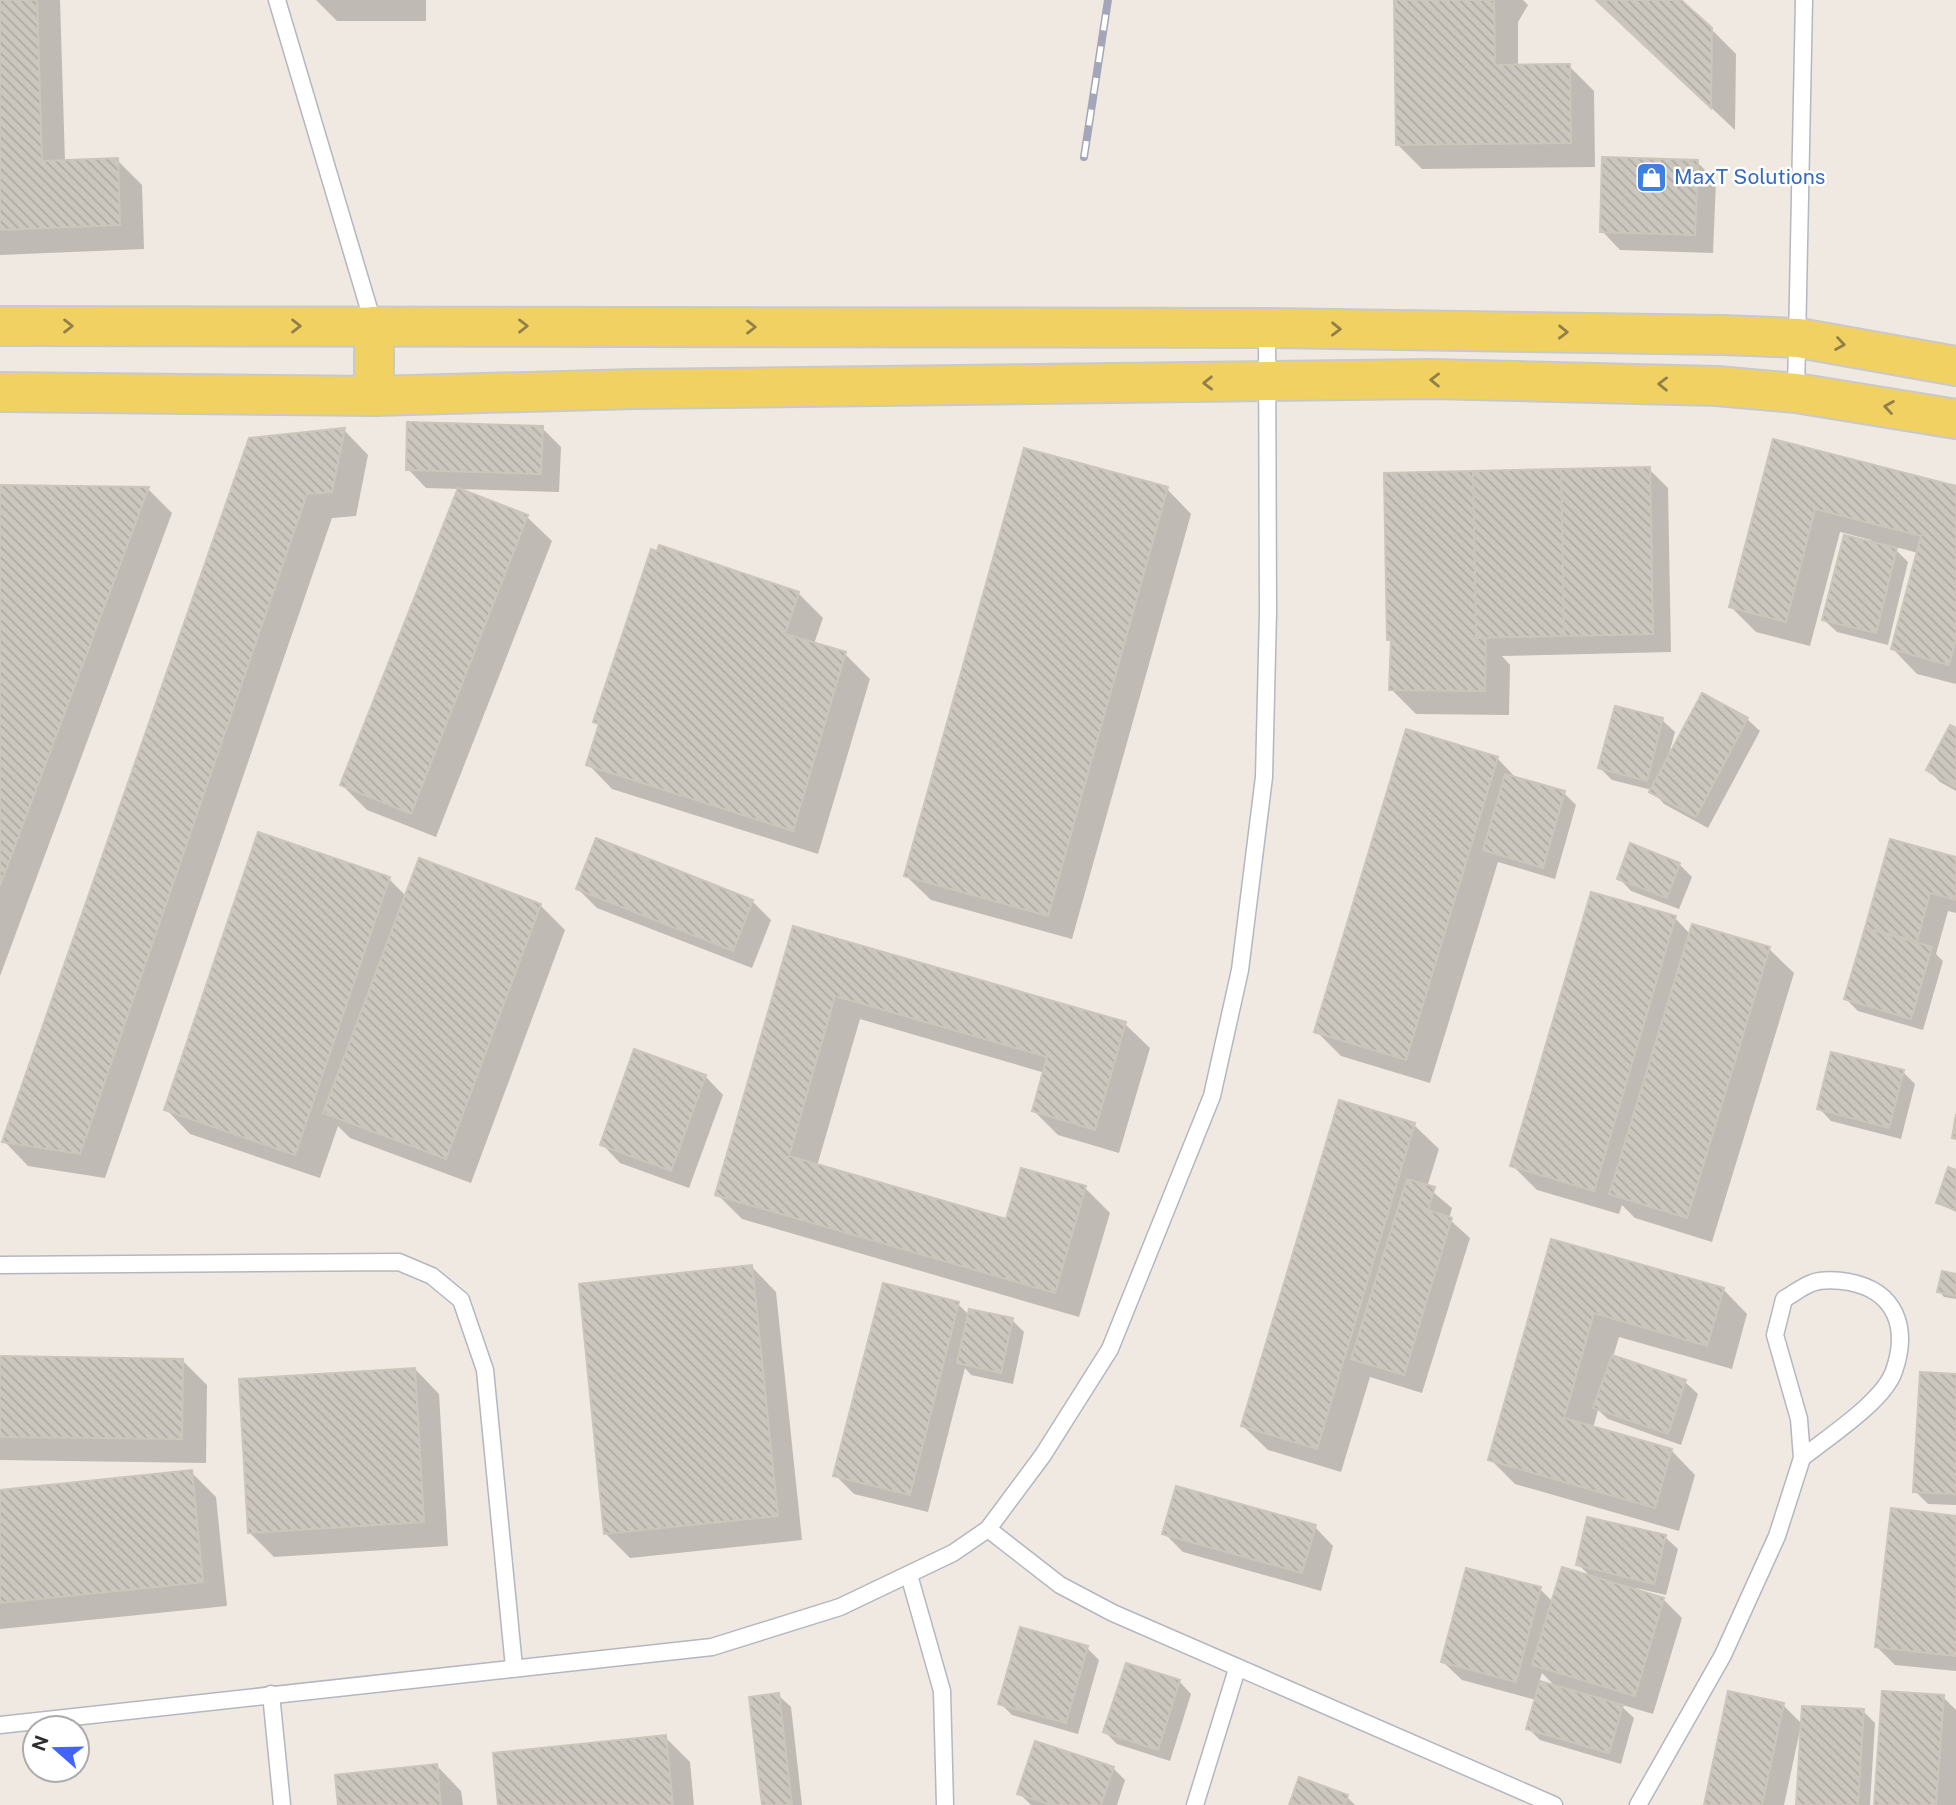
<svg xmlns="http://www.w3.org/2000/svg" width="1956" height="1805" viewBox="0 0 1956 1805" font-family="'Public Sans',sans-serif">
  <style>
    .shadow { fill: #0003; fill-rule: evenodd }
    .building { fill: url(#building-back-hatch); stroke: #cbc5ba; stroke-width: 2 }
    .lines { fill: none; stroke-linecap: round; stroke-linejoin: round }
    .service-casing { stroke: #b4b7c1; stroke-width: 19 }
    .primary-casing { stroke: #c9c9c9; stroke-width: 42 }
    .service { stroke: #fff; stroke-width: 16 }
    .primary { stroke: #f2d163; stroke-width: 38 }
    .rail-casing { stroke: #a3a6b8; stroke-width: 8 }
    .rail { stroke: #fff; stroke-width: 5; stroke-dasharray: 16; stroke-linecap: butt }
    .oneway { stroke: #908048 }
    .labels { text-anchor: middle; stroke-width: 5; stroke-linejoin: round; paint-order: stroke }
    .shop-label { font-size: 21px; fill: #366cbe; stroke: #fff; text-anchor: start }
  </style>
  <defs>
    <pattern id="building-back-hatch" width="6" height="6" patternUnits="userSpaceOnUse" patternTransform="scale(1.75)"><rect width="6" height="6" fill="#cbc7bf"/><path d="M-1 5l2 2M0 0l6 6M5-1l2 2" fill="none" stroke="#afaba4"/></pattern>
  </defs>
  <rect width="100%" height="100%" fill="#efe9e1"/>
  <g class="shadow">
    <polygon points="0,0 60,0 65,162 117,160 142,185 144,249 0,255"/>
    <polygon points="316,0 426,0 426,21 337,21"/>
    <polygon points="1396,0 1523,0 1528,5 1518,22 1518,67 1569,66 1594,91 1595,167 1422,169 1398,145"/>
    <polygon points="1597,0 1679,0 1711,29 1736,54 1735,130"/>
    <polygon points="1697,162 1716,181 1713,253 1620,250 1602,231"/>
    <polygon points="542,428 561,447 559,492 426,488 408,469"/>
    <polygon points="344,430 368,455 356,516 332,518 105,1178 28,1166 4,1141 251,439"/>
    <polygon points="1774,441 1956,488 1956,684 1917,674 1893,649 1918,553 1892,546 1908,562 1888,645 1837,632 1824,620 1871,540 1840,532 1810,646 1756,632 1731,607"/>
    <polygon points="1649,469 1668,488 1671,652 1502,656 1510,665 1509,715 1416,714 1391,689 1392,642 1389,639"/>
    <polygon points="0,487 148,489 172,513 0,976"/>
    <polygon points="1167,489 1191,514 1072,939 931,900 906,876"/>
    <polygon points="527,517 552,541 436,837 367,810 342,785"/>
    <polygon points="798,593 823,618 814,644 845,654 870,679 818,854 612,789 588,764 600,727 595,721"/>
    <polygon points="1703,695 1747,719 1760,731 1708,828 1664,804 1652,790 1612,780 1600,768 1662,720 1675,732 1668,757"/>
    <polygon points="1956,730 1956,791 1940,782 1928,770"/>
    <polygon points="1497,758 1518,780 1564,793 1576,805 1555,879 1498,862 1430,1083 1341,1056 1316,1031"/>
    <polygon points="1956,859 1956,913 1948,911 1936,954 1943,961 1923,1030 1858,1011 1846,999 1867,928"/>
    <polygon points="1679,864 1692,877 1679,909 1631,891 1619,878"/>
    <polygon points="389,879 406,896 540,905 565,930 471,1183 350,1138 338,1126 320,1178 190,1134 166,1109"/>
    <polygon points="578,889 752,901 771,920 752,968 597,908"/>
    <polygon points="1675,918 1690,934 1769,949 1794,973 1712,1242 1635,1218 1622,1205 1619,1214 1537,1190 1512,1165"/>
    <polygon points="794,928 1125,1024 1150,1048 1119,1153 1058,1135 1034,1111 1045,1073 860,1019 817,1166 1007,1221 1085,1188 1110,1213 1079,1317 742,1219 717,1194"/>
    <polygon points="1903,1072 1915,1084 1901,1139 1831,1121 1819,1108"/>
    <polygon points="705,1076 723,1095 689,1188 620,1163 602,1144"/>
    <polygon points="1414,1125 1439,1149 1427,1187 1452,1208 1449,1219 1470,1238 1422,1393 1370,1377 1341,1472 1268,1450 1243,1426"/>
    <polygon points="1956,1172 1956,1212 1938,1203"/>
    <polygon points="1553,1241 1723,1289 1747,1314 1732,1369 1619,1337 1613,1357 1685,1382 1698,1394 1681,1445 1608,1419 1598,1410 1593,1428 1671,1450 1695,1475 1679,1531 1515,1484 1490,1459"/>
    <polygon points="752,1267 776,1292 802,1540 630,1558 606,1534"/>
    <polygon points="1956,1276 1956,1299 1944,1297 1939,1291"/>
    <polygon points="958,1304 969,1315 1012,1320 1024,1332 1013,1384 971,1375 965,1368 928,1512 854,1494 835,1475"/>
    <polygon points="0,1358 182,1360 207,1385 206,1463 0,1460"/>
    <polygon points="415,1369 439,1394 448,1546 274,1557 249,1532"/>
    <polygon points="1956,1375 1956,1505 1928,1504 1915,1491"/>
    <polygon points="191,1472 216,1497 227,1606 0,1629 0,1491"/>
    <polygon points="1956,1517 1956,1671 1895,1665 1876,1646"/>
    <polygon points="1315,1527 1333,1546 1321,1591 1183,1552 1164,1533"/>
    <path d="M1665 1537 1678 1549 1666 1595 1636 1588 1635 1591 1663 1599 1682 1618 1653 1714 1619 1704 1634 1718 1621 1764 1540 1740 1528 1728 1536 1700 1462 1680 1443 1662 1540 1589 1553 1602 1591 1577 1578 1564ZM1542 1673 1556 1687 1539 1682Z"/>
    <polygon points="1087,1648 1099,1660 1078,1734 1012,1715 1000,1703"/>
    <polygon points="1179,1681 1191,1694 1170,1761 1117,1744 1105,1732"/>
    <polygon points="778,1695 791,1707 802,1805 764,1805"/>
    <polygon points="1943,1697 1956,1710 1956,1805 1876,1805"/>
    <polygon points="1783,1705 1803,1725 1863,1711 1875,1723 1870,1805 1797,1805 1800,1730 1784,1805 1705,1805"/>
    <polygon points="665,1737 690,1762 694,1805 500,1805"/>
    <polygon points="437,1766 461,1791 463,1805 339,1805"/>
    <polygon points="1113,1768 1125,1780 1117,1805 1031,1805 1019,1793"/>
    <polygon points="1347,1797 1355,1805 1290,1805"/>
  </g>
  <g class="building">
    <polygon points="0,0 37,0 42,161 118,158 120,225 0,230"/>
    <polygon points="1394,0 1494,0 1495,65 1570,64 1571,143 1396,145"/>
    <polygon points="1596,0 1681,0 1712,28 1711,108"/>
    <polygon points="1602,157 1698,160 1695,235 1600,232"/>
    <polygon points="407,422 543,426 541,474 406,470"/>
    <polygon points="345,428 332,492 307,494 80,1154 2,1142 249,438"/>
    <polygon points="1773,439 1956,486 1956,638 1949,665 1891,649 1921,536 1815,509 1786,622 1729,607"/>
    <polygon points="1024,448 1168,487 1048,916 904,876"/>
    <polygon points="1650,467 1653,634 1564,636 1561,469"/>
    <polygon points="1561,469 1564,636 1476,638 1473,471"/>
    <polygon points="1473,471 1476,638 1486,638 1485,691 1389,690 1391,640 1387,640 1384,473"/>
    <polygon points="0,485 149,487 0,886"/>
    <polygon points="458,488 528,515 411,814 340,785"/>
    <polygon points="1844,535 1897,548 1876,633 1822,620"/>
    <polygon points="659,545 799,592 785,634 846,652 793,831 586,765 599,724 593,722 651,549 657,551"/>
    <polygon points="1702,693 1748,718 1696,817 1649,792"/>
    <polygon points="1615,706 1663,718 1647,781 1598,768"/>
    <polygon points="1950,725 1956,728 1956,787 1926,770"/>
    <polygon points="1406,729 1498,757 1406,1060 1314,1032"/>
    <polygon points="1505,774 1565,791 1543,868 1483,850"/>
    <polygon points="258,832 390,877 295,1155 164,1110"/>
    <polygon points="596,838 753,900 733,951 576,889"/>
    <polygon points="1890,839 1956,857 1956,900 1930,893 1917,941 1865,928"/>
    <polygon points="1630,843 1680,863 1667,898 1617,879"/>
    <polygon points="419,858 541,904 446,1159 323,1113"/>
    <polygon points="1591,892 1676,916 1594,1191 1510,1166"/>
    <polygon points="1692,924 1770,947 1687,1218 1609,1194"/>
    <polygon points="793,926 1126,1022 1095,1130 1032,1111 1047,1057 835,996 789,1156 1006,1219 1021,1168 1086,1186 1055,1293 715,1195"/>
    <polygon points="1865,928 1932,947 1911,1019 1844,999"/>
    <polygon points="634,1049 706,1075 671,1171 600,1145"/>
    <polygon points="1831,1052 1904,1070 1889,1128 1817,1109"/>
    <polygon points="1339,1100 1415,1123 1317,1449 1241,1426"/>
    <polygon points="1956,1114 1956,1139 1952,1138"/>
    <polygon points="1948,1167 1956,1170 1956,1210 1936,1203"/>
    <polygon points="1407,1179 1435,1187 1428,1210 1452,1218 1404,1375 1351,1359"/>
    <polygon points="1551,1239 1724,1288 1707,1346 1594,1313 1564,1418 1672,1449 1655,1508 1488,1460"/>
    <polygon points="752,1265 778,1516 604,1534 579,1284"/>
    <polygon points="1942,1271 1956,1274 1956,1296 1937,1292"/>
    <polygon points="883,1283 959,1302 910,1495 833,1476"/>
    <polygon points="969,1309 1013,1318 1001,1373 957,1363"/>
    <polygon points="1612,1355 1686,1380 1668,1434 1593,1408"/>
    <polygon points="0,1356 183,1359 182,1439 0,1437"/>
    <polygon points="415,1368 424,1522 248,1533 239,1379"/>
    <polygon points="1920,1372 1956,1374 1956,1494 1913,1492"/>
    <polygon points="192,1470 203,1582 0,1603 0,1490"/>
    <polygon points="1176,1486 1316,1525 1302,1573 1162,1534"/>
    <polygon points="1891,1508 1956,1516 1956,1656 1875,1647"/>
    <polygon points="1587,1517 1666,1535 1654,1584 1576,1565"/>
    <polygon points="1562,1567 1664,1598 1635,1696 1532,1665"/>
    <polygon points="1466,1568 1541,1587 1516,1682 1441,1662"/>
    <polygon points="1020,1627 1088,1646 1066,1723 998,1704"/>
    <polygon points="1126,1663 1180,1680 1158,1750 1103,1732"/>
    <polygon points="1540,1681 1623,1705 1609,1753 1526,1729"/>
    <polygon points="1728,1691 1784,1703 1762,1805 1704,1805"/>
    <polygon points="1882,1691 1944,1695 1936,1805 1874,1805"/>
    <polygon points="779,1693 792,1805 762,1805 749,1697"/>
    <polygon points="1802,1706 1864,1709 1858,1805 1796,1805"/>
    <polygon points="666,1735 673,1805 498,1805 493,1753"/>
    <polygon points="1035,1741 1114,1767 1101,1805 1052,1805 1017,1794"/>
    <polygon points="437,1764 441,1805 338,1805 335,1775"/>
    <polygon points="1299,1777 1348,1795 1345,1805 1289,1805"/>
  </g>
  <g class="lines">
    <defs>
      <g id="service">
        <polyline points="277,0 374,326"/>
        <polyline points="1796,393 1804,0"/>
        <polyline points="0,1265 399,1262 432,1276 461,1300 485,1370 514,1667"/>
        <polyline points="988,1529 1060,1585 1113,1613 1554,1805"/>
        <polyline points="909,1575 942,1691 945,1805"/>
        <polyline points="271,1694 282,1805"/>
        <polyline points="0,1725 712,1647 840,1607 953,1553 988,1529 1043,1455 1110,1349 1212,1096 1240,970 1264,777 1268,612 1267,328"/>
        <polyline points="1195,1805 1237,1669"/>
        <path d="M1638 1805 1723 1655 1777 1536 1802 1458 1799 1419 1775 1335 1784 1299C1793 1294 1803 1286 1812 1283 1822 1279 1839 1280 1849 1282 1896 1291 1909 1328 1894 1371 1884 1401 1828 1437 1802 1458"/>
      </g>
      <g id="primary">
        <polyline points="0,326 1267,328 1723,335 1799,338 1956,366"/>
        <polyline points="374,326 374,396"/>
        <polyline points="0,392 374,396 635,389 1431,379 1717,386 1796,393 1956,419"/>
      </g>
    </defs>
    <use href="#service" class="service-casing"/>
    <use href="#primary" class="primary-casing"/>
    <use href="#service" class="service"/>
    <use href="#primary" class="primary"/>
    <defs>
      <polyline id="rail" points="1084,157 1108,0"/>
    </defs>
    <use href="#rail" class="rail-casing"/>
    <use href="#rail" class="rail"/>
  </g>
  <defs><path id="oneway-chevron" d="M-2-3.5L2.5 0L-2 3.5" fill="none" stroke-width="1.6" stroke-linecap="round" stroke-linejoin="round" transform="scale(1.75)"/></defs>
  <g class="oneway">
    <use href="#oneway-chevron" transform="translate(68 326)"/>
    <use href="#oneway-chevron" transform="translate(296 326)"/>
    <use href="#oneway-chevron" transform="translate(523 326)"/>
    <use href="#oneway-chevron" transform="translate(751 327)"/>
    <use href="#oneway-chevron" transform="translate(1336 329) rotate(1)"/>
    <use href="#oneway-chevron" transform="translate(1563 332) rotate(1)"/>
    <use href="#oneway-chevron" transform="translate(1840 344) rotate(9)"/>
    <use href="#oneway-chevron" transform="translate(1435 380) rotate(-179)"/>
    <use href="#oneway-chevron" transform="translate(1208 383) rotate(179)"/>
    <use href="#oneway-chevron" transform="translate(1663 384) rotate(-179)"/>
    <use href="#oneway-chevron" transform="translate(1889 407) rotate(-171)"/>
  </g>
  <defs>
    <symbol id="shop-square" viewBox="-11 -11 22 22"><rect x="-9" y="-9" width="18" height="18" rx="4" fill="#3f7fe0" stroke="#fff"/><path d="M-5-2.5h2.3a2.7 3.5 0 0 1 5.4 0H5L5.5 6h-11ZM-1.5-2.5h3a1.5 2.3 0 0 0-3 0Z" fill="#fff"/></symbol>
  </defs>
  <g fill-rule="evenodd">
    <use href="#shop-square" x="1634" y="160" width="35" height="35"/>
  </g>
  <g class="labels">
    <g class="shop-label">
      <text x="1674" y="184">MaxT Solutions</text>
    </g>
  </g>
  <g transform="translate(56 1749) rotate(290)"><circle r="33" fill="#ffffff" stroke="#ababab" stroke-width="2"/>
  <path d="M0-5L12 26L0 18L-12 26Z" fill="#4264fb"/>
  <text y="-10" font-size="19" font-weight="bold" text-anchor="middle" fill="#2e2e2e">N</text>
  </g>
</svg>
